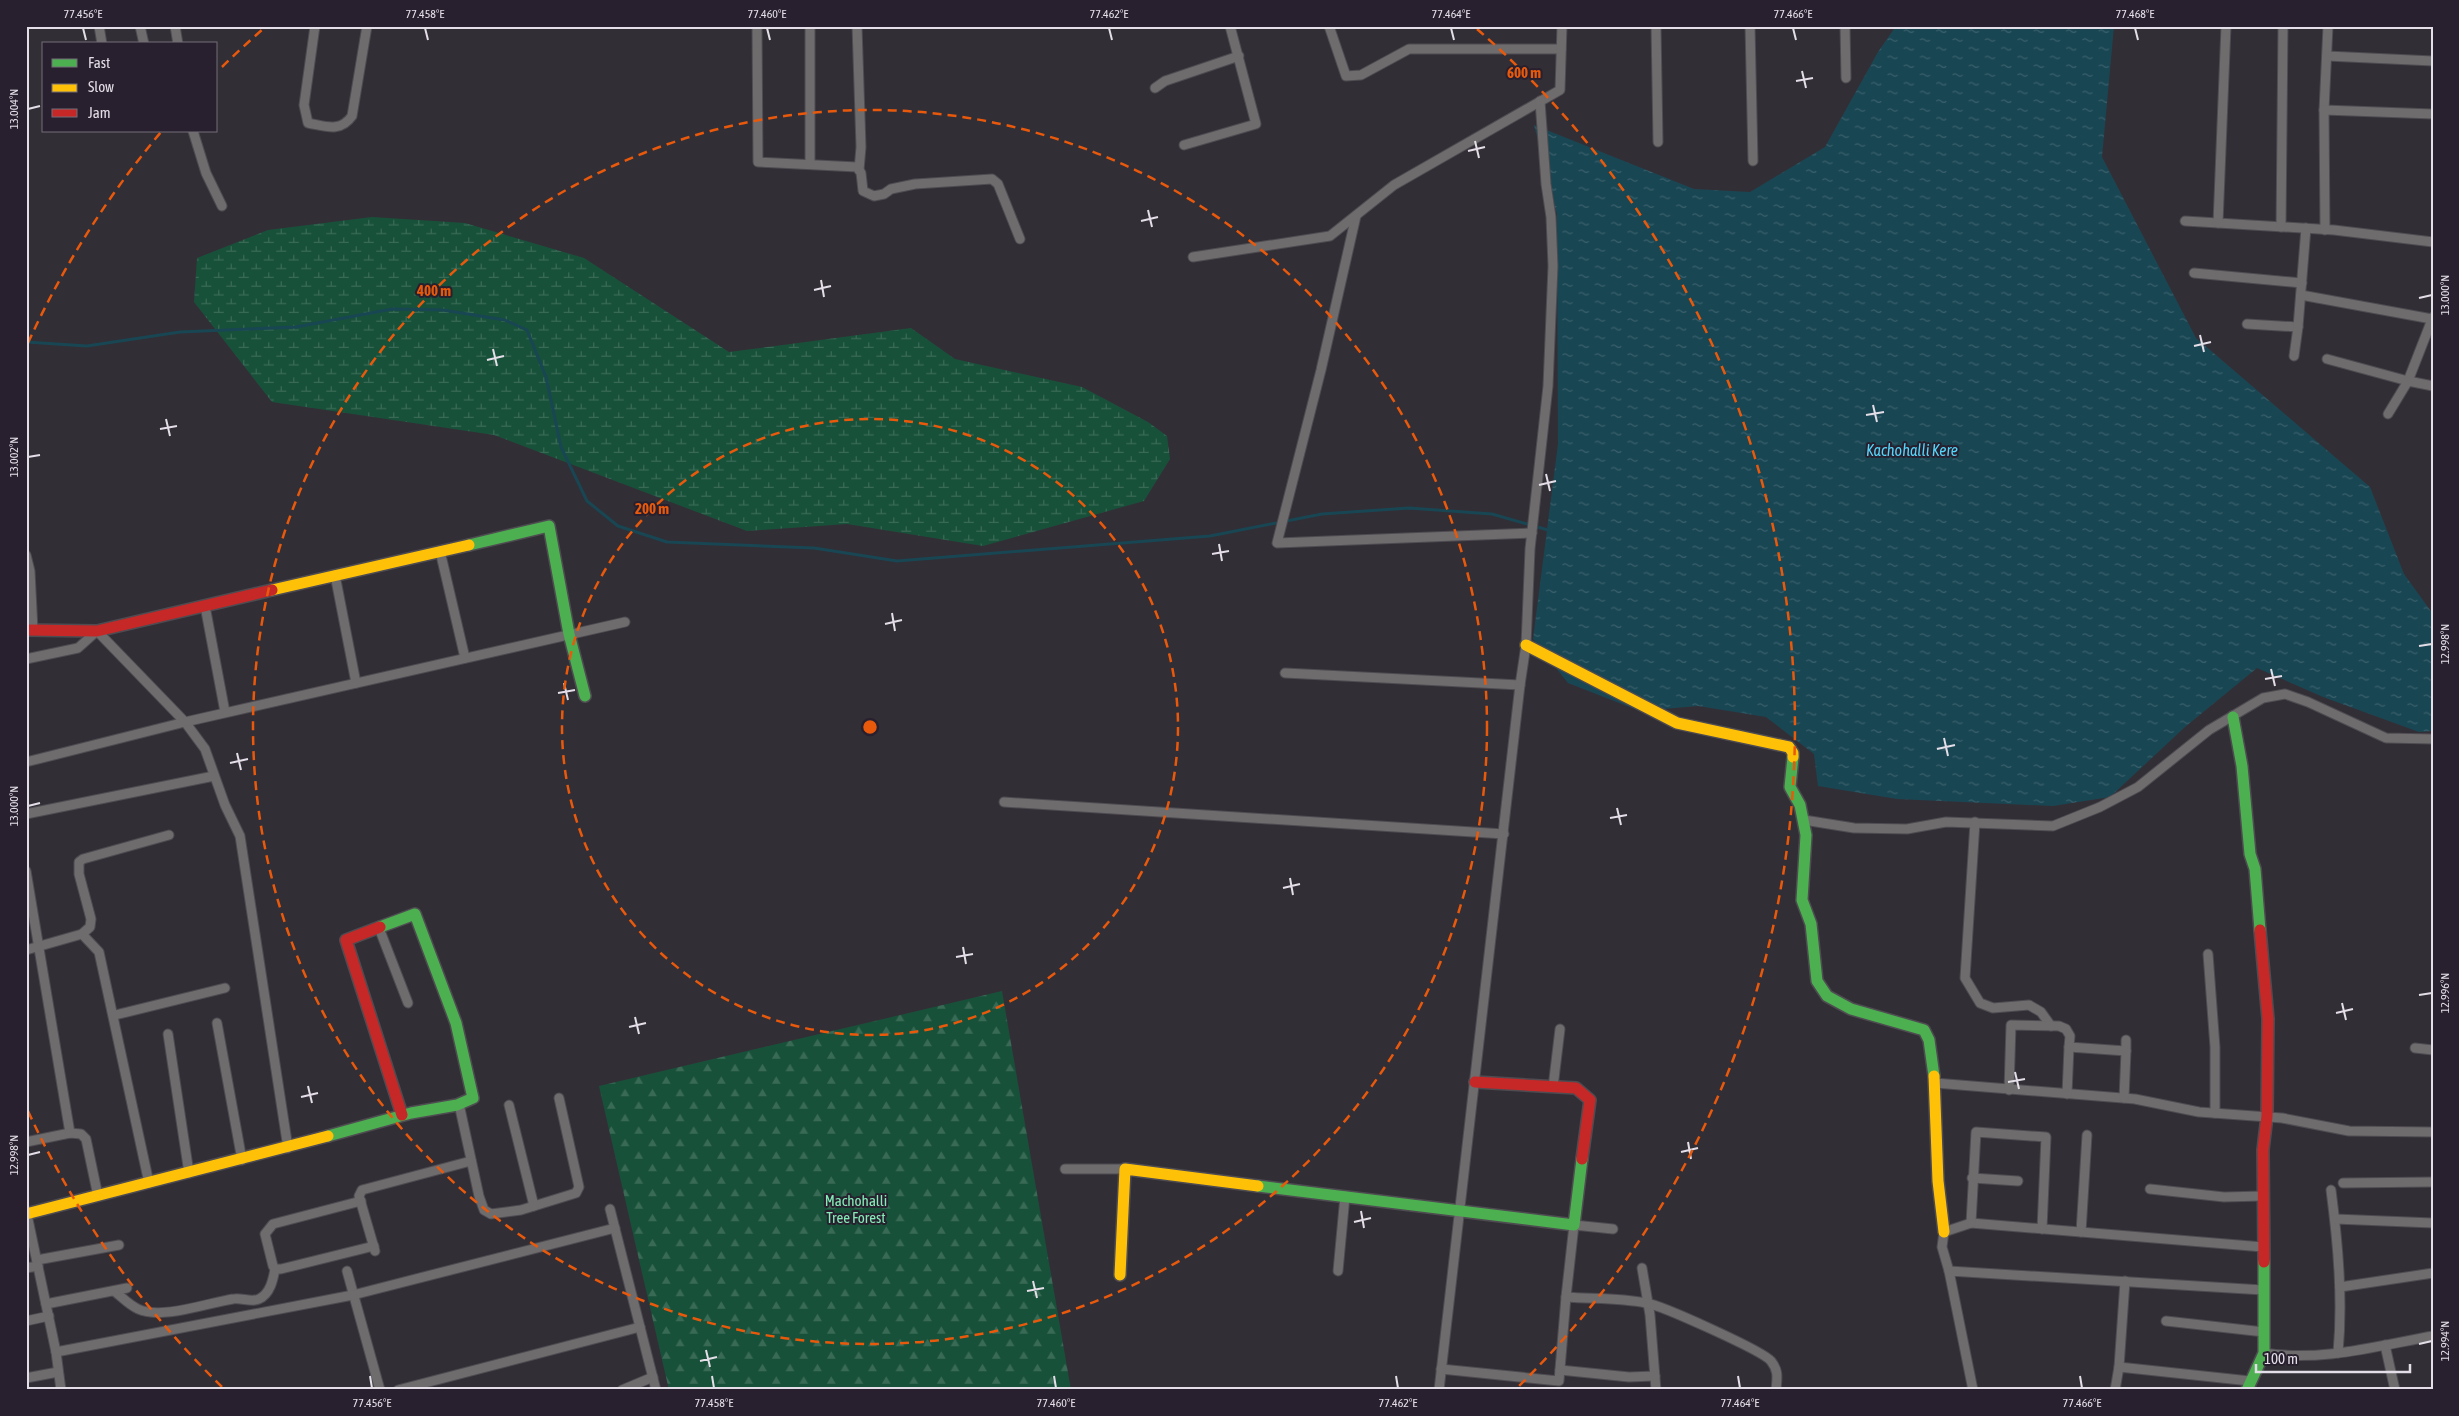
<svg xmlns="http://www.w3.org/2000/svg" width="2459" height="1416" viewBox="0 0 2459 1416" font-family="'Asap Condensed',sans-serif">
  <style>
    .forest { fill: url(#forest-firs) }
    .wetland { fill: url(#wetland-marsh) }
    .water { fill: url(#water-ripples) }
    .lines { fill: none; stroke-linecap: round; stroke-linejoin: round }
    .stream { stroke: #194653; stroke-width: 3 }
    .street-casing { stroke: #4e4b51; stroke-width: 11 }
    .fast-casing { stroke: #4e4b51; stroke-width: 14 }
    .slow-casing { stroke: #4e4b51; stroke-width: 14 }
    .jam-casing { stroke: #4e4b51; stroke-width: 14 }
    .street { stroke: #6f6c6d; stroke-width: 9 }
    .fast { stroke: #4caf50; stroke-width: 11 }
    .slow { stroke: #ffc107; stroke-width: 11 }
    .jam { stroke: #c62828; stroke-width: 11 }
    .ticks { fill: none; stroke: #e3dee7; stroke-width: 2 }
    .ring { fill: none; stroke: #e8590c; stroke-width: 2.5; stroke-dasharray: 9 6 }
    .labels { text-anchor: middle; stroke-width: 4; stroke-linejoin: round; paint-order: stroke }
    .park-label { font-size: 15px; fill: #84edb8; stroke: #28202e }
    .water-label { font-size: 16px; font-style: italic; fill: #54d7fc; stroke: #28202e }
    .centre { fill: #e8590c; stroke: #28202e; stroke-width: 2.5 }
    .ring-label { font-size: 15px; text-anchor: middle; font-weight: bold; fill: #e8590c; stroke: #28202e; stroke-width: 4; stroke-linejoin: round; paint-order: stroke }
    .neatline { fill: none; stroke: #e3dee7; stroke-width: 2 }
    .ticks-label { font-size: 12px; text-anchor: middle; fill: #e3dee7 }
  </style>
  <defs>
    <pattern id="forest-firs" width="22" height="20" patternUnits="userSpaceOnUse" patternTransform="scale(1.25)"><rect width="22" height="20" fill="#185139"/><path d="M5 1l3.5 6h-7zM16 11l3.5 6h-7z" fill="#396a56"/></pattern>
    <pattern id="wetland-marsh" width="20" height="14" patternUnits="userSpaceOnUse" patternTransform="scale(1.25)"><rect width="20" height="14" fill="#185139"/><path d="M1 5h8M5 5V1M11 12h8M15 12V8" fill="none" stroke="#396a56"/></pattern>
    <pattern id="water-ripples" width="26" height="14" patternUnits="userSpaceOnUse" patternTransform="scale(1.25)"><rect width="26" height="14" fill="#194653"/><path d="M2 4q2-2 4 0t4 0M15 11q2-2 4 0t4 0" fill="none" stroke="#3a606c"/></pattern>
  </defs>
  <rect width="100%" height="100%" fill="#322e36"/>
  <polygon class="forest" points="1002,991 1071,1390 669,1390 599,1086"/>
  <polygon class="wetland" points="372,217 465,223 584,258 729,352 911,328 955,359 1082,387 1148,422 1167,436 1170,459 1144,501 983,546 847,524 747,531 494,435 272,402 194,302 197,258 268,230"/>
  <polygon class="water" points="1896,26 2114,26 2102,157 2196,338 2370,487 2404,574 2433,614 2433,731 2419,732 2323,697 2257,668 2185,727 2110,797 2053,806 1897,799 1818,786 1814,754 1766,717 1698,706 1640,711 1568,683 1533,639 1558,444 1557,215 1534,125 1694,189 1750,192 1825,147 1878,52"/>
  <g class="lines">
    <polyline class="stream" points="26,342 87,346 180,332 296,327 392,309 443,310 505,320 527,330 546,377 561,447 587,501 618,526 667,542 814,548 897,561 1210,536 1322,514 1409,508 1492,514 1548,530"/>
    <defs>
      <g id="street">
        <polyline points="99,26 102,44"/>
        <polyline points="140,26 144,44"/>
        <polyline points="175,26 178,44"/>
        <path d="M315 26 304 105 308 123C325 126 340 133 352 116L367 26"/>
        <polyline points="757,26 758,162 857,167 861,173 863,191 874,196 884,194 891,189 915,184 992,179 998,184 1020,239"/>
        <polyline points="857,26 861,147 859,170"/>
        <polyline points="1329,26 1346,76 1361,75 1409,49 1561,49"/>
        <polyline points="1656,26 1658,142"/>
        <polyline points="1750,26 1753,161"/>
        <polyline points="1845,26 1846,78"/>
        <polyline points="2327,56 2433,61"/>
        <polyline points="1155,88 1165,81 1239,56"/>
        <polyline points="2324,110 2328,26"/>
        <polyline points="193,131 206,173 222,206"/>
        <polyline points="1184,145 1256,124 1230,26"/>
        <polyline points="810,164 810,26"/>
        <polyline points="1356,216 1321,370 1277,543 1532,533"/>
        <polyline points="2185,221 2334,230 2433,242"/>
        <polyline points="2218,223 2226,26"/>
        <polyline points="2281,227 2283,26"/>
        <polyline points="2325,230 2324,110 2433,114"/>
        <polyline points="1193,257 1330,236 1394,185 1560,90 1562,26"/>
        <polyline points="2194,273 2302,283"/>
        <polyline points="2301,295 2432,319"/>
        <polyline points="2247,324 2298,327"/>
        <polyline points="2294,356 2298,327 2306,228"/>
        <polyline points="2327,359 2408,381 2433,317"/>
        <polyline points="2388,414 2408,381 2433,386"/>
        <polyline points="440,551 465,658"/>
        <polyline points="26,555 30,571 33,630"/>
        <polyline points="335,575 356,683"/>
        <polyline points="205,606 225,712"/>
        <polyline points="26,659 78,648 97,631 185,722 205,749 225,805 240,836 288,1148"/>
        <polyline points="1285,673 1520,685 1526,645 1530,549 1548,386 1553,266 1551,217 1546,184 1540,101"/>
        <polyline points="26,762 185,722 625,622"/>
        <polyline points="1004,802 1504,834"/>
        <polyline points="26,814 214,776"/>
        <polyline points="1804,820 1854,828 1907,829 1946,822 2053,826 2100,807 2138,787 2209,730 2263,698 2285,694 2308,702 2386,738 2433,739"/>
        <polyline points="1975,822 1965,978 1980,1003 1993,1008 2029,1005 2041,1012 2051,1026"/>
        <polyline points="26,871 70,1133 26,1142"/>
        <polyline points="379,928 408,1003"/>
        <polyline points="82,934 99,952 149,1183"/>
        <polyline points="26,950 82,934 90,927 91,919 79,874 79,862 83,859 169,835"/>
        <polyline points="2208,954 2215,1047 2215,1113"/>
        <polyline points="115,1015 225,988"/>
        <polyline points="217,1023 242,1160"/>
        <polyline points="168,1034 189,1173"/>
        <polyline points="2415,1048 2433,1050"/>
        <polyline points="2126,1051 2126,1040"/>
        <polyline points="1935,1083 2135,1099 2199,1112 2282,1118 2349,1131 2433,1132"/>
        <polyline points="1553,1087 1560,1029"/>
        <polyline points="2009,1090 2011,1025 2059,1026 2066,1029 2070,1036 2069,1047 2126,1051 2124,1098"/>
        <polyline points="2067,1094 2069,1047"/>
        <polyline points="459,1104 479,1196 484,1210 491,1214 521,1210 576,1193 579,1187 559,1098"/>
        <polyline points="509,1105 534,1206"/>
        <polyline points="70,1133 81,1134 86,1139 98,1196"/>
        <polyline points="1065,1169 1125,1169"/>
        <polyline points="1972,1178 2018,1181"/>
        <polyline points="2343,1183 2433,1182"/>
        <polyline points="2150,1189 2224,1197 2263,1196"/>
        <path d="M2331 1190C2338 1244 2343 1299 2338 1353"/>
        <polyline points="361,1201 273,1224 265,1234 273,1266 275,1269 281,1269 374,1246"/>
        <polyline points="610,1209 656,1390"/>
        <polyline points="26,1210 56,1352 61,1390"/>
        <polyline points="2335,1219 2433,1223"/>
        <polyline points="1971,1223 2263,1247"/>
        <polyline points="2081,1232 2087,1135"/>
        <polyline points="375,1251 359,1196 362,1190 471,1161"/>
        <polyline points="37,1260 119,1245"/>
        <polyline points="26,1268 38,1266"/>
        <polyline points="1642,1268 1650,1315 1656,1390"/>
        <polyline points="347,1271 380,1390"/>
        <polyline points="1338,1271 1345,1196"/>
        <polyline points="1949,1271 1942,1247 1944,1232 1971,1223 1976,1132 2046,1137 2042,1229"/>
        <polyline points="2340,1287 2433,1273"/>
        <path d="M114 1291C122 1297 129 1305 138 1309 162 1320 207 1303 233 1299 241 1297 251 1303 259 1299 270 1294 273 1280 275 1269"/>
        <polyline points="1566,1297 1574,1225 1613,1229"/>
        <polyline points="46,1304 127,1288"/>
        <polyline points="26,1321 49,1316"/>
        <polyline points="2166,1321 2264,1332"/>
        <polyline points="2385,1345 2395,1390"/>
        <polyline points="56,1352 353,1295 615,1228"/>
        <path d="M2264 1353C2321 1362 2377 1346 2433 1336"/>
        <polyline points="2119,1367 2125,1281"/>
        <path d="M1441 1369 1559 1381 1566 1297C1592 1299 1620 1298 1646 1303 1661 1305 1763 1351 1771 1361 1779 1371 1777 1378 1776 1390"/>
        <polyline points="1560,1370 1629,1377 1655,1376"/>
        <polyline points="26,1378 58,1372"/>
        <polyline points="398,1390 640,1327"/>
        <polyline points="622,1390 653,1377"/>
        <polyline points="1439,1390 1520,685"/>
        <polyline points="1973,1390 1949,1271 2263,1290"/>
        <polyline points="2115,1390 2119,1367 2250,1381"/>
      </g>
      <g id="fast">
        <polyline points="469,545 549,526 569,634 585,696"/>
        <polyline points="2233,717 2242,766 2250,854 2255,869 2260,930"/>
        <polyline points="1793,757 1790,787 1800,805 1806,835 1802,900 1811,924 1817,981 1827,996 1851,1009 1924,1030 1929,1040 1934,1076"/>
        <polyline points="328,1136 411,1113 457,1105 473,1098 456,1023 415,914 380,927"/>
        <polyline points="1258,1186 1574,1225 1582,1159"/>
        <polyline points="2247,1390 2264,1353 2264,1262"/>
      </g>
      <g id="slow">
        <polyline points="272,590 469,545"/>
        <polyline points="1526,645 1677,723 1789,747 1793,753 1793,757"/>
        <polyline points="1934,1076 1938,1181 1944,1232"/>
        <polyline points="26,1214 328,1136"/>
        <polyline points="1120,1275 1125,1169 1258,1186"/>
      </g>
      <g id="jam">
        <polyline points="26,630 97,631 272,590"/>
        <polyline points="380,927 346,940 402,1115"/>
        <polyline points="2260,930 2268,1019 2267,1116 2263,1150 2264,1262"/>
        <polyline points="1475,1082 1576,1088 1590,1100 1582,1159"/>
      </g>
    </defs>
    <use href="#street" class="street-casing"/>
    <use href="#fast" class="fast-casing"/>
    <use href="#slow" class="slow-casing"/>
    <use href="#jam" class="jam-casing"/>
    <use href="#street" class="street"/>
    <use href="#fast" class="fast"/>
    <use href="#slow" class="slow"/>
    <use href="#jam" class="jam"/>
  </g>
  <path class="ticks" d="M83 28 86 40M425 28 428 40M767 28 770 40M1109 28 1112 40M1451 28 1454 40M1793 28 1796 40M2135 28 2138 40M1802 71 1806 88M1796 81 1813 78M28 109 40 106M1475 141 1479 158M1468 151 1485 147M1148 210 1152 227M1141 221 1158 217M821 280 824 297M814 290 831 286M2419 298 2432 295M2200 335 2204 352M2194 346 2211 342M493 349 497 366M487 360 504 356M1873 405 1877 422M1866 415 1884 412M166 419 170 436M160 429 177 426M28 457 40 455M1546 474 1550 491M1539 485 1556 481M1219 544 1222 561M1212 554 1229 551M892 613 895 631M885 624 902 620M2419 646 2432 644M2271 669 2275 686M2265 679 2282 676M564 683 568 700M558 693 575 690M1944 738 1948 756M1937 749 1955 745M237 753 241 770M230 763 248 759M28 806 40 803M1617 808 1621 825M1610 818 1627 815M1290 878 1293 895M1283 888 1300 884M963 947 966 964M956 957 973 954M2419 995 2432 993M2342 1003 2346 1020M2336 1013 2353 1009M635 1017 639 1034M629 1027 646 1023M2015 1072 2019 1089M2008 1082 2025 1079M308 1086 312 1103M301 1097 318 1093M1688 1142 1691 1159M1681 1152 1698 1148M28 1155 40 1152M1361 1211 1364 1228M1354 1222 1371 1218M1033 1281 1037 1298M1027 1291 1044 1288M2419 1344 2432 1341M706 1350 710 1367M700 1361 717 1357M370 1376 372 1388M712 1376 714 1388M1054 1376 1056 1388M1396 1376 1398 1388M1738 1376 1740 1388M2080 1376 2082 1388"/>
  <g class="ring">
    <circle cx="870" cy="727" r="308"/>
    <circle cx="870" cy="727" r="617"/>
    <path d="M222 1387A925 925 0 0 1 28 1111M28 343A925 925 0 0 1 161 132M222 67A925 925 0 0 1 263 29M1477 29A925 925 0 0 1 1518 1387"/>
  </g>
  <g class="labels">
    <g class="park-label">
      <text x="856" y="1206">Machohalli<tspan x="856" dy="17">Tree Forest</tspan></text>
    </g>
    <g class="water-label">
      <text x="1912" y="456">Kachohalli Kere</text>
    </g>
  </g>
  <circle cx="870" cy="727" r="8" class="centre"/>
  <g class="ring-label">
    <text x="1524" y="78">600 m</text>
    <text x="434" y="296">400 m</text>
    <text x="652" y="514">200 m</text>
  </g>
  <rect width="2459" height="1416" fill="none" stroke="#28202e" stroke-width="55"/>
  <rect x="42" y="42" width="175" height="90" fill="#28202e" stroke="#736c78"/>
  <rect x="52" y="59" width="25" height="8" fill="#4caf50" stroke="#736c78"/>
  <text x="88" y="68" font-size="15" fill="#e3dee7">Fast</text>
  <rect x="52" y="84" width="25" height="8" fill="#ffc107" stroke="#736c78"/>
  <text x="88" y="92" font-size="15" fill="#e3dee7">Slow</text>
  <rect x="52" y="109" width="25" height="8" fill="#c62828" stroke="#736c78"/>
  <text x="88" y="118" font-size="15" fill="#e3dee7">Jam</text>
  <path d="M2256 1364v8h154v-8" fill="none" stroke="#e3dee7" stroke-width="2.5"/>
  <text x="2264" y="1364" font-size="15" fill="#e3dee7" stroke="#28202e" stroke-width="4" paint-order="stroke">100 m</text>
  <rect x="28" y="28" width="2404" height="1360" class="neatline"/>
  <g class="ticks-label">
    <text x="83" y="18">77.456°E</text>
    <text x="425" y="18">77.458°E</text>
    <text x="767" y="18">77.460°E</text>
    <text x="1109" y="18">77.462°E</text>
    <text x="1451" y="18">77.464°E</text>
    <text x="1793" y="18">77.466°E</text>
    <text x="2135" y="18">77.468°E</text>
    <text transform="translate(14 109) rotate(-90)" y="4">13.004°N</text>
    <text transform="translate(2445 295) rotate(-90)" y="4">13.000°N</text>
    <text transform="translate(14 457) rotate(-90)" y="4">13.002°N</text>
    <text transform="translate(2445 644) rotate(-90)" y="4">12.998°N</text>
    <text transform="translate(14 806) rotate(-90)" y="4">13.000°N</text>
    <text transform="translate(2445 993) rotate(-90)" y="4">12.996°N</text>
    <text transform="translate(14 1155) rotate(-90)" y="4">12.998°N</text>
    <text transform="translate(2445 1341) rotate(-90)" y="4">12.994°N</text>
    <text x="372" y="1407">77.456°E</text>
    <text x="714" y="1407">77.458°E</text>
    <text x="1056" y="1407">77.460°E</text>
    <text x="1398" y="1407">77.462°E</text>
    <text x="1740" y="1407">77.464°E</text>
    <text x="2082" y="1407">77.466°E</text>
  </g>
</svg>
